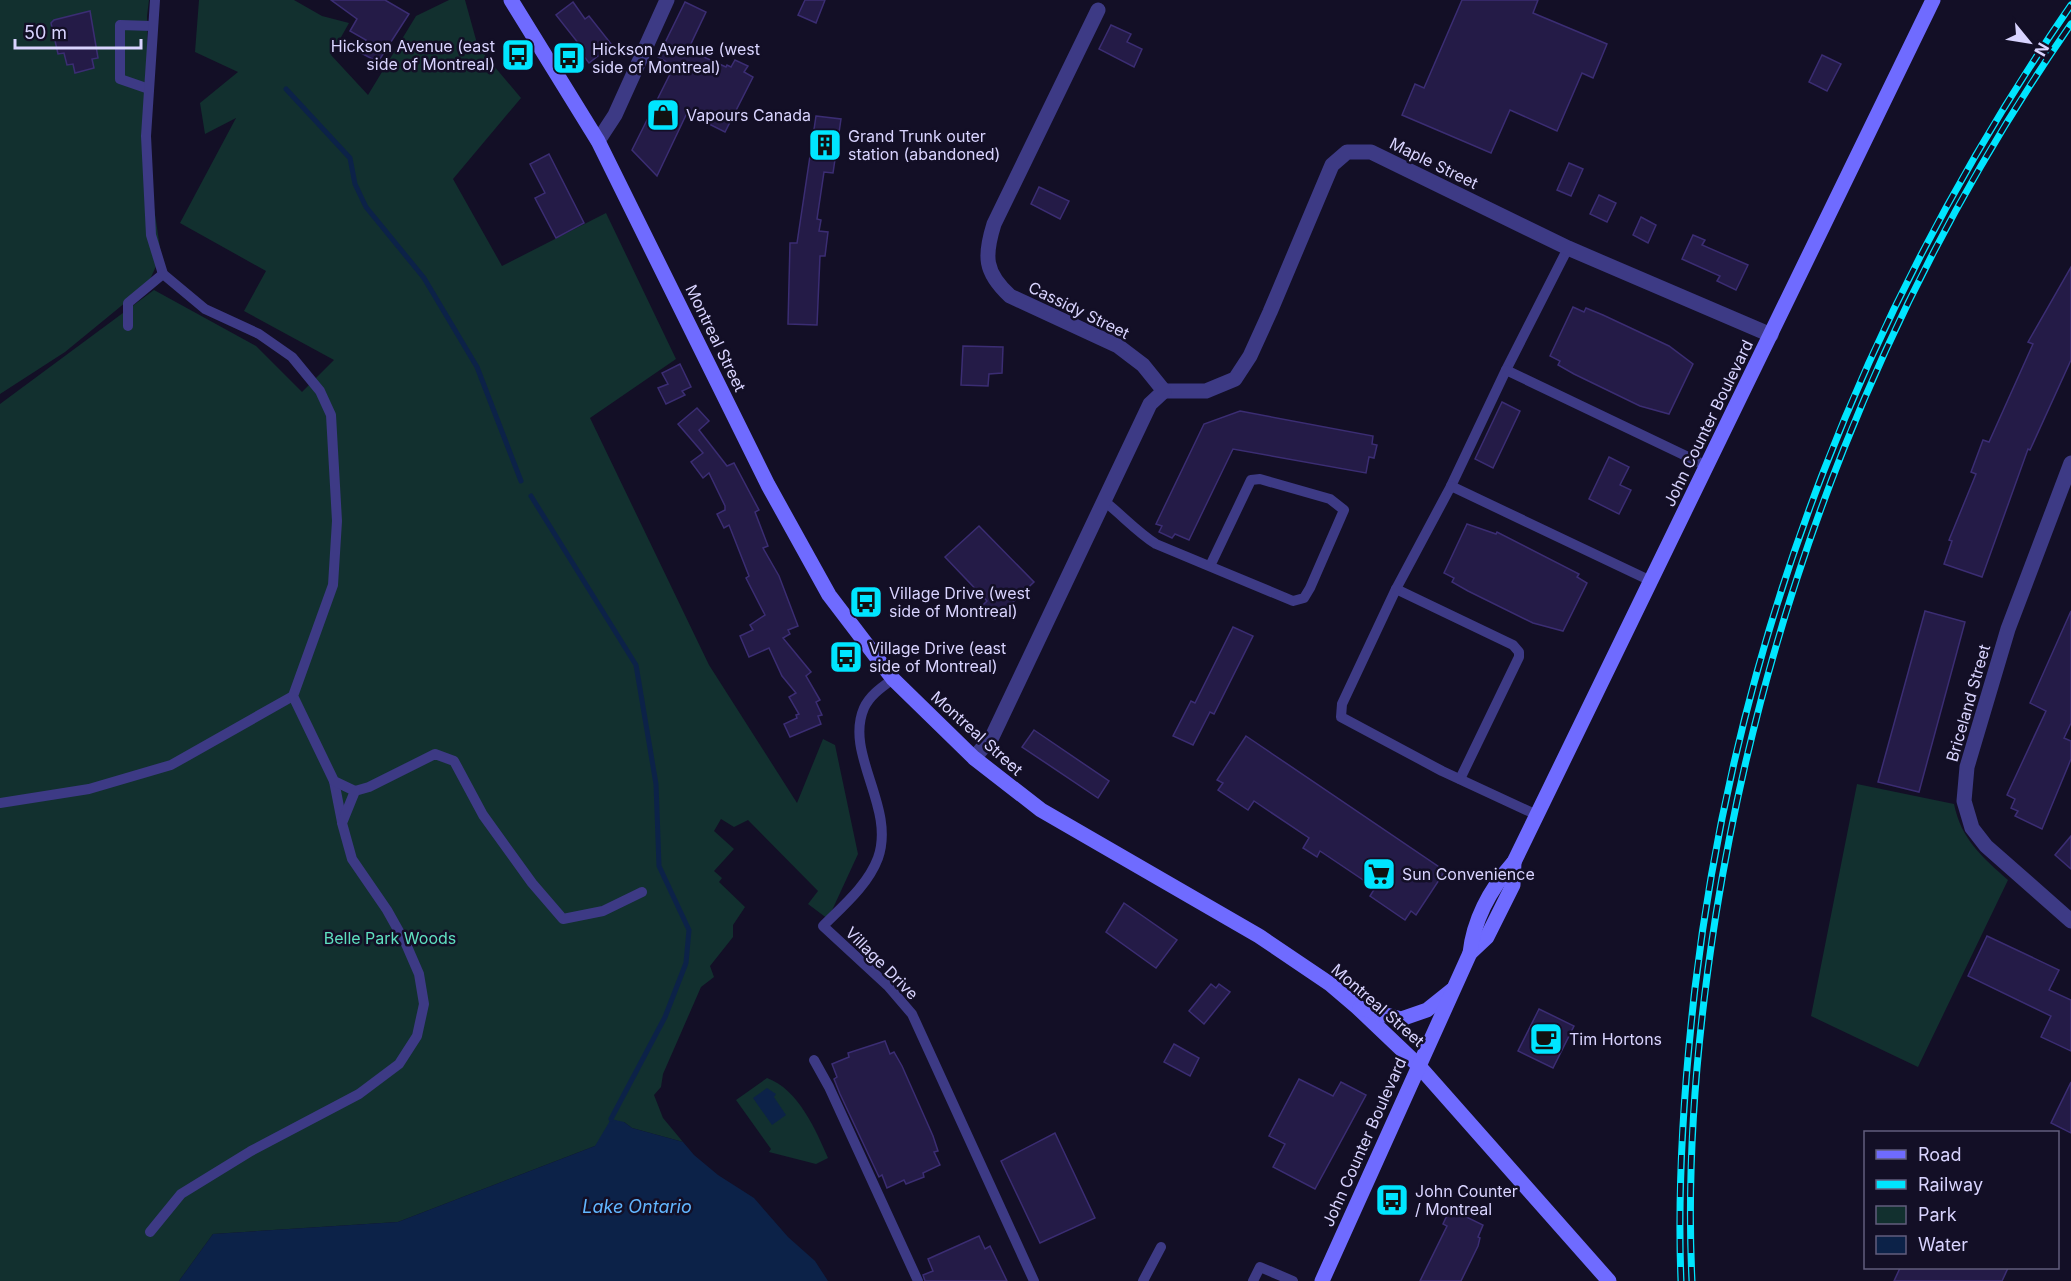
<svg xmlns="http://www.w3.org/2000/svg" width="2071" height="1281" viewBox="0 0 2071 1281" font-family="Inter,sans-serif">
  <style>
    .green { fill: #12302f }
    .water { fill: #0c2248 }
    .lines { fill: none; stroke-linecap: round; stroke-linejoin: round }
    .stream { stroke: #0c2248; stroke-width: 5 }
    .building { fill: #241b47; stroke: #3b2d73; stroke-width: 1.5 }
    .service { stroke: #3d3a85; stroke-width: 10 }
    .minor { stroke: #3d3a85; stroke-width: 15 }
    .secondary { stroke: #6f6bff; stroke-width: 15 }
    .rail-casing { stroke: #00e5ff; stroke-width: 7 }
    .rail { stroke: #130f26; stroke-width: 4.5; stroke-dasharray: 14; stroke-linecap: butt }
    .labels { text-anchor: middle; stroke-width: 5; stroke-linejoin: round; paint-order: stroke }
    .poi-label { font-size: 16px; fill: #d9d4ff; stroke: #130f26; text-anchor: start }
    .street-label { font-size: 16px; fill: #d9d4ff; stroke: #130f26 }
    .park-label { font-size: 16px; fill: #5fe0c0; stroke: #130f26 }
    .water-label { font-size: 18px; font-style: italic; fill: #62b6ff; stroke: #130f26 }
  </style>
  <rect width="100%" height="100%" fill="#130f26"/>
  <g class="green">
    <polygon points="0,0 149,0 147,16 151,187 161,255 148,284 65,352 0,394"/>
    <polygon points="199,0 294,0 322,16 349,23 331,55 368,95 416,16 449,0 465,0 478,47 521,98 453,179 502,266 606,213 676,359 590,418 709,665 797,803 823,739 835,745 858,854 828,919 808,904 818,891 748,820 734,827 721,819 714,831 734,849 714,871 722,878 719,882 745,907 733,925 733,937 710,966 714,977 701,987 663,1074 661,1087 654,1095 663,1118 683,1142 632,1128 624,1122 595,1146 398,1222 213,1234 179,1281 0,1281 0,404 154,290 256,346 302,392 334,360 244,311 266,271 180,223 236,118 205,134 200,103 238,72 195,52"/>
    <path d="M1857 784 1954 804C1961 839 1982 857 2008 880L1918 1067 1811 1016Z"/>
    <path d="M767 1078C798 1089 816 1130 828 1158L816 1164 769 1152 771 1149 736 1100Z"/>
  </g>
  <g class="water">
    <polygon points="767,1088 776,1094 774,1097 786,1115 772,1125 753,1098"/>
    <polygon points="611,1119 624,1122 632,1128 683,1142 694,1155 718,1175 754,1198 788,1237 815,1261 828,1281 179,1281 213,1234 398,1222 595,1146"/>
  </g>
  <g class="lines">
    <g class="stream">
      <polyline points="286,89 350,158 355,184 366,207 424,278 477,367 521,481"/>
      <polyline points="531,496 636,665 656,784 659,866 689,930 686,963 665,1017 611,1119"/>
    </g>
  </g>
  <g class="building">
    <polygon points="331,0 385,0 409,14 378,62 359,52 366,40 350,31 357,19"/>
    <polygon points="805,0 825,0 816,23 798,15"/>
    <polygon points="1462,0 1538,0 1533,13 1607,44 1593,78 1582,73 1557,131 1510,110 1491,153 1402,115 1415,84 1424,88"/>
    <polygon points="573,2 585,19 589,16 612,45 589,63 576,46 579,44 556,15"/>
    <polygon points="685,2 706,12 688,50 726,67 727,65 731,67 735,60 748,66 744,72 753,77 725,132 687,113 657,176 632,150 674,66 658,57"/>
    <polygon points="90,11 98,58 92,59 94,68 75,73 73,64 67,65 64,53 58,54 51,23 54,20"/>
    <polygon points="1111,25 1131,34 1127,42 1142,49 1134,67 1099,49"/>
    <polygon points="1822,55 1841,64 1827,91 1809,82"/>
    <polygon points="816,116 841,119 833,173 824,172 817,219 821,220 819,231 828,232 825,256 820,256 817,325 788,324 790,243 797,243"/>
    <polygon points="549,154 584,223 556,238 535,198 545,193 530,164"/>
    <polygon points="1569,163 1583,169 1571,196 1557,190"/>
    <polygon points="1039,187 1069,201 1060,219 1031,204"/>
    <polygon points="1599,195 1616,203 1607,222 1590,214"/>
    <polygon points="1641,217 1656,225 1648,243 1633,235"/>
    <polygon points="1693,235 1705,240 1702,245 1748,265 1736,290 1717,281 1720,276 1682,259"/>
    <polygon points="2071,267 2071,360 2030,450 2028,449 1982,577 1944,564 1952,541 1949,540 1976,474 1971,472 1983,440 1989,442 2033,344 2028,342"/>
    <polygon points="1573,307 1584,312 1586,308 1603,315 1669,346 1693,364 1669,414 1640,406 1574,374 1558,365 1560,361 1550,356"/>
    <polygon points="963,346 1003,347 1002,373 989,374 988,386 961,385"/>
    <polygon points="680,364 691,387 682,391 685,395 666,404 658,388 668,384 662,373"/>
    <polygon points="1502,402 1520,411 1493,468 1475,459"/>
    <polygon points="697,408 709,421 699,430 727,466 734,463 759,510 755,512 768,546 763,548 779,576 798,626 788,630 790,634 783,638 811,672 806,676 820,700 816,702 822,715 818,716 821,724 790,737 784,724 797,718 796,715 799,714 789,697 796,693 782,676 769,648 749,657 740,636 753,630 750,625 765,615 746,578 749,576 729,525 724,528 717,514 725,510 725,506 709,473 703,478 691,462 703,453 678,424"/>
    <polygon points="1240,411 1373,436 1372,444 1377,445 1374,458 1369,457 1366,473 1233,449 1189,540 1175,534 1172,538 1159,532 1162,526 1156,524 1204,424"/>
    <polygon points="1609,457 1629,467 1620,485 1631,490 1619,514 1589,499"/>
    <polygon points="1467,524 1496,534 1497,532 1579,574 1577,577 1587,583 1563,631 1533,623 1468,591 1452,582 1454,578 1444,573"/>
    <polygon points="979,526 1034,582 995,619 982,606 987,601 945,557"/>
    <polygon points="1925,611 1965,622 1919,792 1878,782"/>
    <polygon points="2071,611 2071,723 2064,738 2071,741 2071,759 2042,829 2015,816 2018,811 2011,808 2015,799 2007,795 2046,711 2030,703"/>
    <polygon points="1233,627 1253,636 1214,714 1210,712 1193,745 1173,736 1191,701 1195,703"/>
    <polygon points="1034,730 1109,781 1098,798 1022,747"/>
    <polygon points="1246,736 1445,871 1416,915 1411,911 1405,920 1370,896 1375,888 1320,851 1317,857 1303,848 1309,838 1254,801 1248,810 1218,790 1223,783 1217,780"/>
    <polygon points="2071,836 2071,869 2055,855"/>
    <polygon points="1124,903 1177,940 1156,968 1106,932"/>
    <polygon points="1987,936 2059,970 2049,990 2071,1000 2071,1051 2041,1037 2051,1016 1968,976"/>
    <polygon points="1211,984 1216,988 1219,984 1230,992 1204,1024 1189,1011"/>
    <polygon points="1539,1009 1574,1026 1553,1068 1518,1051"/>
    <polygon points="885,1041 890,1054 894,1052 902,1066 933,1136 938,1151 934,1152 940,1165 923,1173 924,1177 906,1184 904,1180 887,1188 882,1175 879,1177 840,1094 834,1079 837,1077 832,1064 849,1057 848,1053"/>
    <polygon points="1174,1044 1199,1058 1190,1076 1164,1062"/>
    <polygon points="1299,1079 1333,1096 1341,1082 1366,1095 1315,1189 1273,1167 1285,1144 1269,1136"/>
    <polygon points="2071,1082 2071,1133 2051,1123"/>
    <polygon points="1055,1133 1095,1218 1040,1243 1001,1161"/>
    <polygon points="1450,1209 1483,1225 1478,1237 1480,1238 1478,1246 1461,1281 1420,1281 1447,1226 1443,1224"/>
    <polygon points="979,1236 985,1249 990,1246 1007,1281 925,1281 923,1275 933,1271 928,1259"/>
    <polygon points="1900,1268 2008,1268 2002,1281 1894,1281"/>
  </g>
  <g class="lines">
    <g class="service">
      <polyline points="149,89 120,79 120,25 152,26"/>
      <polyline points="128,326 128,303 163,274"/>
      <polyline points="1506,370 1568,248"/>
      <polyline points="1451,486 1506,370 1707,466"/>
      <path d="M1104 501C1122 515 1137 532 1156 544L1293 601 1304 598 1310 588 1344 510 1330 499 1260 479 1251 480 1210 566"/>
      <polyline points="1396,589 1513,645 1519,652 1519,657 1460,779"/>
      <path d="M893 679C882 687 870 695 864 708 844 754 896 807 878 858 868 885 843 906 823 926L888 986 912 1014 1034 1281"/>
      <polyline points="334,781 342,822"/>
      <polyline points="355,791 369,787 435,754 454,761 483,815 532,883 563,919 603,911 642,892"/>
      <polyline points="0,803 89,789 171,765 293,696"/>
      <polyline points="1537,815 1442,771 1341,717 1342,704 1396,589 1451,486 1651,581"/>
      <polyline points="814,1060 829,1087 918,1281"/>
      <polyline points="150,1232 181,1194 251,1151 359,1094 399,1064 417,1036 424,1004 419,974 406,944 387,910 352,859 342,823 355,791 334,781 293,696 333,585 337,521 331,415 320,391 292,357 259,334 205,309 163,274 151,235 146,136 155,0"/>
      <polyline points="1143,1281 1161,1247"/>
      <polyline points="1253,1281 1260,1267 1293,1281"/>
    </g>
    <g class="minor">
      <polyline points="598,141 615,115 667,0"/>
      <polyline points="1164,391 1206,391 1235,379 1250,356 1270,312 1332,165 1347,152 1371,152 1568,248 1771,335"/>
      <polyline points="2071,463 2008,629 1967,767 1964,801 1972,828 1986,846 2071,921"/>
      <path d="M974 758 992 737 1150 404 1164 391 1143 365 1118 346 1010 296C984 272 984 256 994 224L1098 10"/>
    </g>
    <g class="secondary">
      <polyline points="511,0 598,141 768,485 829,595 893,679 974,758 1041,810 1259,936 1330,984 1357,1007 1418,1065 1609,1281"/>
      <polyline points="1470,953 1487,937 1513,885 1514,862"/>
      <polyline points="1360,1008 1401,1019 1427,1010 1452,990"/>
      <path d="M1322 1281 1470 953C1474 918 1491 888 1514 862L1933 0"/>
    </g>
    <defs>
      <g id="rail">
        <path d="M1681 1281C1677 1183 1684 1085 1695 988 1737 632 1868 300 2071 5"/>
        <path d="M1692 1281C1686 1158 1697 1035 1716 914 1767 595 1887 290 2071 24"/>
      </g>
    </defs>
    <use href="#rail" class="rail-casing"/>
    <use href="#rail" class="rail"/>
  </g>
  <defs>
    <symbol id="bus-square" viewBox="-11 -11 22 22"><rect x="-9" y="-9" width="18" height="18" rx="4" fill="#00e5ff" stroke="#130f26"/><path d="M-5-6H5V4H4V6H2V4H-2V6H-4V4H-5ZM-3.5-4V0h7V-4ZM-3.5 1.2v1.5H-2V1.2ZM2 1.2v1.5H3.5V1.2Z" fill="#111"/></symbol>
    <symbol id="shop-square" viewBox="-11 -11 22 22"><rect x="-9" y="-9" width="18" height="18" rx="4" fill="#00e5ff" stroke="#130f26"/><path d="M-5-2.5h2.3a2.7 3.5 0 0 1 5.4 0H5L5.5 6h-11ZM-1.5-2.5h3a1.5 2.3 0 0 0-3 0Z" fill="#111"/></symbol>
    <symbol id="building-square" viewBox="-11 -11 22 22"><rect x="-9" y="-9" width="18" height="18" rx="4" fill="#00e5ff" stroke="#130f26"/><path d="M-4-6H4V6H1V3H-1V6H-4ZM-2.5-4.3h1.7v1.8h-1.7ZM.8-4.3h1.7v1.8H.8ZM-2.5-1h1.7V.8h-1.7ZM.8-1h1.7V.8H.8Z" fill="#111"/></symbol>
    <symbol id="supermarket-square" viewBox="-11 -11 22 22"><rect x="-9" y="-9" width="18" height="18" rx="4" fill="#00e5ff" stroke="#130f26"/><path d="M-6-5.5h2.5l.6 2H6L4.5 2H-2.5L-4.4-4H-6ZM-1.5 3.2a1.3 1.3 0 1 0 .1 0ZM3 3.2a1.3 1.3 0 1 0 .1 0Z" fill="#111"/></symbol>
    <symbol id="cafe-square" viewBox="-11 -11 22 22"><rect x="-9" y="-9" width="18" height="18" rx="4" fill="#00e5ff" stroke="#130f26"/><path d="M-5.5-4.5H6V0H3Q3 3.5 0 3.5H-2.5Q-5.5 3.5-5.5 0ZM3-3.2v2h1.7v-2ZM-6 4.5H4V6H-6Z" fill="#111"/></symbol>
  </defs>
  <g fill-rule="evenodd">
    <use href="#bus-square" x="499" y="36" width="38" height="38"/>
    <use href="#bus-square" x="550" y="39" width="38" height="38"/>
    <use href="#shop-square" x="644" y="96" width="38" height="38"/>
    <use href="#building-square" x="806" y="126" width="38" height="38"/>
    <use href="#bus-square" x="847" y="583" width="38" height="38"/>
    <use href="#bus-square" x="827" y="638" width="38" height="38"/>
    <use href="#supermarket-square" x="1360" y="855" width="38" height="38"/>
    <use href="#cafe-square" x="1527" y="1020" width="38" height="38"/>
    <use href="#bus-square" x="1373" y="1181" width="38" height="38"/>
  </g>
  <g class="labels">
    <g class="poi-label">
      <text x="495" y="52" text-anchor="end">Hickson Avenue (east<tspan x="495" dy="18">side of Montreal)</tspan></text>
      <text x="592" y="55">Hickson Avenue (west<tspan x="592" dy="18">side of Montreal)</tspan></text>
      <text x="686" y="121">Vapours Canada</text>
      <text x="848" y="142">Grand Trunk outer<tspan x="848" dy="18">station (abandoned)</tspan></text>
      <text x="889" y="599">Village Drive (west<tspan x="889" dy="18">side of Montreal)</tspan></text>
      <text x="869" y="654">Village Drive (east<tspan x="869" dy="18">side of Montreal)</tspan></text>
      <text x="1402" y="880">Sun Convenience</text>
      <text x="1569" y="1045">Tim Hortons</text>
      <text x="1415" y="1197">John Counter<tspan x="1415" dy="18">/ Montreal</tspan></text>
    </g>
    <g class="street-label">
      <text transform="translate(1434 163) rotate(26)" y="6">Maple Street</text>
      <text transform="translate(1079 310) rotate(26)" y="6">Cassidy Street</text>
      <text transform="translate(716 338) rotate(64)" y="6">Montreal Street</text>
      <text transform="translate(1708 423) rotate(-64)" y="6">John Counter Boulevard</text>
      <text transform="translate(1968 703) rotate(-74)" y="6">Briceland Street</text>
      <text transform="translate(977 733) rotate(42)" y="6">Montreal Street</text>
      <text transform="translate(882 963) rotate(45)" y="6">Village Drive</text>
      <text transform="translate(1378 1005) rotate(41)" y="6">Montreal Street</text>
      <text transform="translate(1364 1142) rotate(-66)" y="6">John Counter Boulevard</text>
    </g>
    <g class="park-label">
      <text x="390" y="944">Belle Park Woods</text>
    </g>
    <g class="water-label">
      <text x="637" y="1213">Lake Ontario</text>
    </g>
  </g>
  <rect x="1864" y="1131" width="195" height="138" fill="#130f26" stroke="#625e7d" stroke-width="1.5"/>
  <rect x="1876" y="1150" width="30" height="9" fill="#6f6bff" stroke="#625e7d" stroke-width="1.5"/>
  <text x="1918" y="1161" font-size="18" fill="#d9d4ff">Road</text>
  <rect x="1876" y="1180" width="30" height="9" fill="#00e5ff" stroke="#625e7d" stroke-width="1.5"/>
  <text x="1918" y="1191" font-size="18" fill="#d9d4ff">Railway</text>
  <rect x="1876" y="1206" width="30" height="18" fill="#12302f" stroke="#625e7d" stroke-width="1.5"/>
  <text x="1918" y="1221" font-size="18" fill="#d9d4ff">Park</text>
  <rect x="1876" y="1236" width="30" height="18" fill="#0c2248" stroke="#625e7d" stroke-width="1.5"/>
  <text x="1918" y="1251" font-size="18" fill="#d9d4ff">Water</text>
  <g transform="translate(2029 42) rotate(120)" stroke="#130f26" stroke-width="4.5" paint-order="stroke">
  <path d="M0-4.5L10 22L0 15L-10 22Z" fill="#d9d4ff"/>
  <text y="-9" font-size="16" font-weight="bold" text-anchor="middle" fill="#d9d4ff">N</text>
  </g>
  <path d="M15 39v9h126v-9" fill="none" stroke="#d9d4ff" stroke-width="3"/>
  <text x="24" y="39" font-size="18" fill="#d9d4ff" stroke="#130f26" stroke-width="4.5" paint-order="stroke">50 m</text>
</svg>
